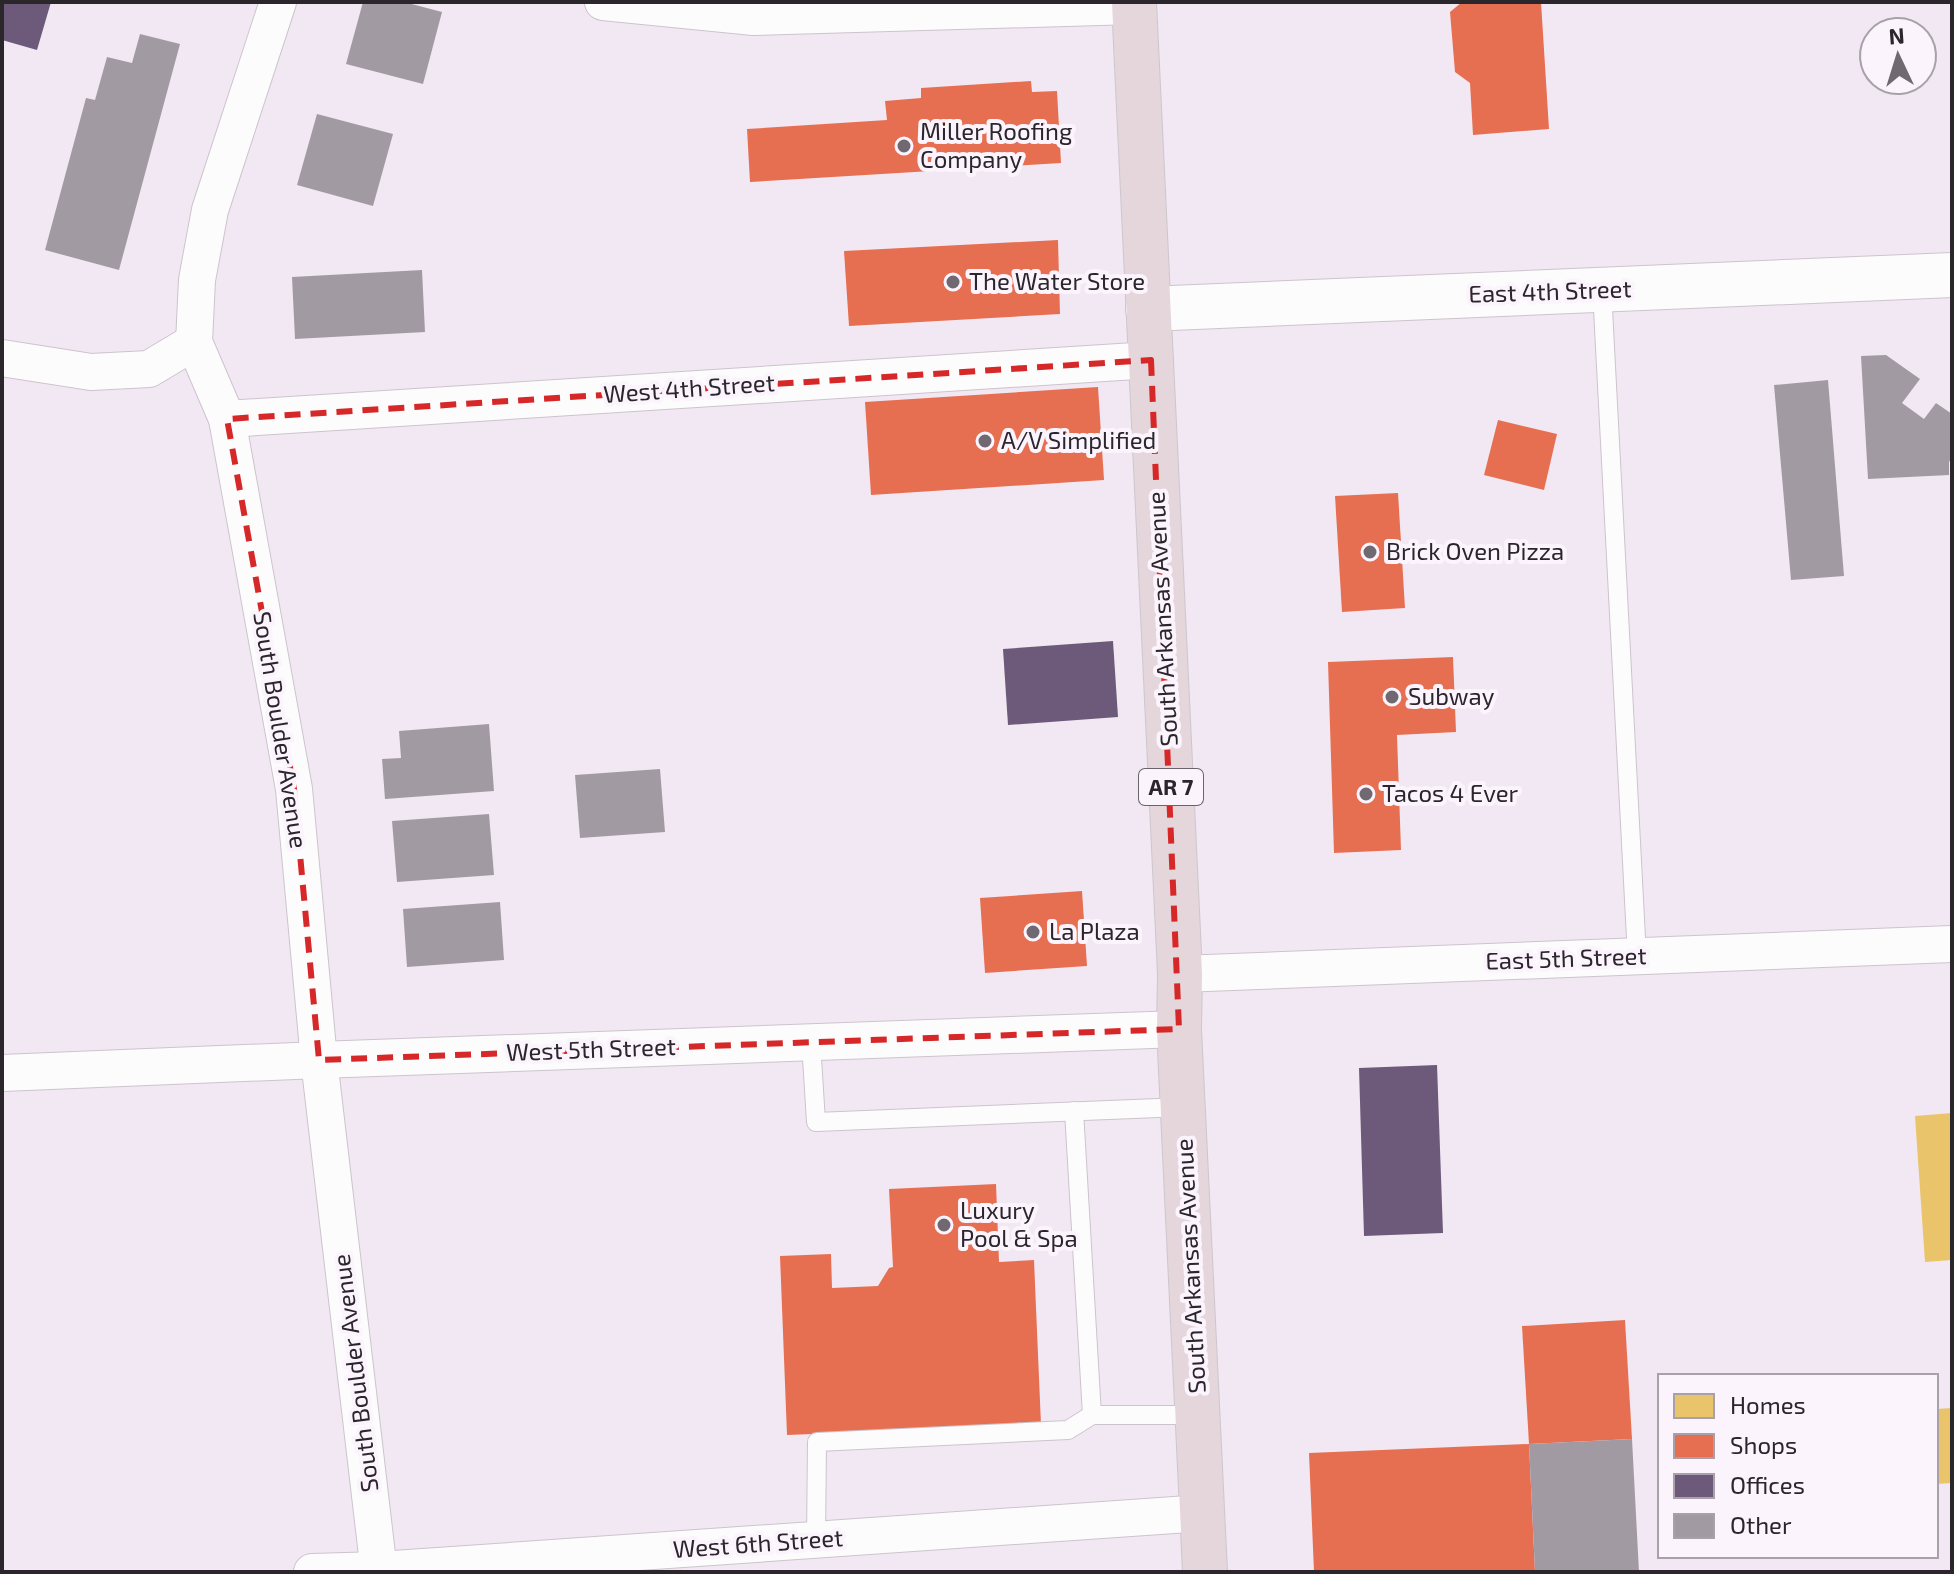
<svg xmlns="http://www.w3.org/2000/svg" width="1954" height="1574" viewBox="0 0 1954 1574" font-family="'Exo 2',sans-serif">
  <style>
    .homes { fill: #e9c46a }
    .shops { fill: #e76f51 }
    .offices { fill: #6d597a }
    .building { fill: #a29aa2 }
    .lines { fill: none; stroke-linecap: round; stroke-linejoin: round }
    .lane-casing { stroke: #ccc4cc; stroke-width: 20 }
    .street-casing { stroke: #ccc4cc; stroke-width: 38 }
    .secondary-casing { stroke: #ccc4cc; stroke-width: 46 }
    .highway-casing { stroke: #ccc7cd; stroke-width: 46 }
    .lane { stroke: #fdfcfd; stroke-width: 18 }
    .street { stroke: #fdfcfd; stroke-width: 36 }
    .secondary { stroke: #fdfcfd; stroke-width: 44 }
    .highway { stroke: #e4d6db; stroke-width: 44 }
    .marked { fill: none; stroke: #d62828; stroke-width: 6; stroke-dasharray: 16 10; stroke-linejoin: round }
    .poi-dot { fill: #716972; stroke: #fcf4fd; stroke-width: 3 }
    .labels { text-anchor: middle; stroke-width: 8; stroke-linejoin: round; paint-order: stroke }
    .shield { fill: #fcf4fd; stroke: #6a636b; stroke-width: 2 }
    .shield-label { font-size: 22px; font-weight: bold; fill: #2b252c }
    .poi-label { font-size: 24px; fill: #2b252c; stroke: #fcf4fd; text-anchor: start }
    .street-label { font-size: 24px; fill: #2b252c; stroke: #fcf4fd }
  </style>
  <rect width="100%" height="100%" fill="#f2e8f3"/>
  <g class="homes">
    <polygon points="1952,1113 1952,1260 1925,1262 1915,1116"/>
    <polygon points="1952,1408 1952,1483 1936,1484 1936,1409"/>
  </g>
  <g class="shops">
    <polygon points="1462,2 1541,2 1549,129 1473,135 1470,83 1455,72 1450,12"/>
    <polygon points="1031,81 1032,92 1057,91 1061,163 750,182 747,129 887,120 885,101 921,98 921,88"/>
    <polygon points="1058,240 1060,314 849,326 844,251"/>
    <polygon points="1098,387 1104,480 871,495 865,402"/>
    <polygon points="1498,420 1557,434 1544,490 1484,475"/>
    <polygon points="1398,493 1405,608 1342,612 1335,496"/>
    <polygon points="1453,657 1456,732 1397,735 1401,850 1334,853 1328,662"/>
    <polygon points="1082,891 1087,966 985,973 980,898"/>
    <polygon points="996,1184 999,1262 1034,1260 1041,1425 787,1435 780,1256 831,1254 832,1288 878,1286 889,1268 893,1267 889,1189"/>
    <polygon points="1625,1320 1632,1439 1529,1444 1522,1326"/>
    <polygon points="1529,1444 1535,1572 1314,1572 1309,1453"/>
  </g>
  <g class="offices">
    <polygon points="2,2 51,2 37,50 2,40"/>
    <polygon points="1113,641 1118,717 1008,725 1003,649"/>
    <polygon points="1437,1065 1443,1233 1364,1236 1359,1068"/>
  </g>
  <g class="building">
    <polygon points="363,2 404,2 442,12 423,84 346,64"/>
    <polygon points="140,34 180,44 119,270 45,250 86,98 95,100 107,57 132,63"/>
    <polygon points="317,114 393,134 373,206 297,185"/>
    <polygon points="422,270 425,332 295,339 292,277"/>
    <polygon points="1886,355 1920,379 1902,403 1924,419 1936,403 1952,414 1952,457 1949,462 1949,475 1868,479 1861,356"/>
    <polygon points="1828,380 1844,576 1791,580 1774,385"/>
    <polygon points="489,724 494,791 385,799 382,759 401,758 399,731"/>
    <polygon points="660,769 665,832 580,838 575,775"/>
    <polygon points="489,814 494,875 397,882 392,821"/>
    <polygon points="500,902 504,960 407,967 403,909"/>
    <polygon points="1632,1439 1639,1572 1535,1572 1529,1444"/>
  </g>
  <g class="lines">
    <defs>
      <g id="lane">
        <polyline points="1602,290 1637,957"/>
        <polyline points="811,1042 816,1122 1183,1107"/>
        <polyline points="1074,1111 1092,1415 1197,1415"/>
        <polyline points="816,1540 817,1442 1068,1430 1092,1415"/>
      </g>
      <g id="street">
        <polyline points="278,2 210,210 197,280 194,342 227,419 294,789 319,1060 379,1572"/>
        <polyline points="603,2 754,17 1134,6"/>
        <polyline points="2,358 91,372 149,369 194,342"/>
        <polyline points="227,419 1151,360"/>
        <polyline points="1180,974 1952,944"/>
        <polyline points="2,1073 319,1060 1179,1029"/>
        <polyline points="312,1572 379,1570 1203,1513"/>
      </g>
      <polyline id="secondary" points="1148,309 1952,275"/>
      <polyline id="highway" points="1134,2 1180,974 1179,1029 1205,1572"/>
    </defs>
    <use href="#lane" class="lane-casing"/>
    <use href="#street" class="street-casing"/>
    <use href="#secondary" class="secondary-casing"/>
    <use href="#highway" class="highway-casing"/>
    <use href="#lane" class="lane"/>
    <use href="#street" class="street"/>
    <use href="#secondary" class="secondary"/>
    <use href="#highway" class="highway"/>
  </g>
  <path class="marked" d="M1151 360 1179 1029 319 1060 294 789 227 419Z"/>
  <g class="poi-dot">
    <circle cx="904" cy="146" r="8"/>
    <circle cx="953" cy="282" r="8"/>
    <circle cx="985" cy="441" r="8"/>
    <circle cx="1370" cy="552" r="8"/>
    <circle cx="1392" cy="697" r="8"/>
    <circle cx="1366" cy="794" r="8"/>
    <circle cx="1033" cy="932" r="8"/>
    <circle cx="944" cy="1225" r="8"/>
  </g>
  <g class="labels">
    <rect class="shield" x="1139" y="769" width="64" height="36" rx="6"/>
    <g class="shield-label">
      <text x="1171" y="795">AR 7</text>
    </g>
    <g class="poi-label">
      <text x="920" y="140">Miller Roofing<tspan x="920" dy="28">Company</tspan></text>
      <text x="969" y="290">The Water Store</text>
      <text x="1001" y="449">A/V Simplified</text>
      <text x="1386" y="560">Brick Oven Pizza</text>
      <text x="1408" y="705">Subway</text>
      <text x="1382" y="802">Tacos 4 Ever</text>
      <text x="1049" y="940">La Plaza</text>
      <text x="960" y="1219">Luxury<tspan x="960" dy="28">Pool &amp; Spa</tspan></text>
    </g>
    <g class="street-label">
      <text transform="translate(1550 292) rotate(-2)" y="8">East 4th Street</text>
      <text transform="translate(689 389) rotate(-4)" y="8">West 4th Street</text>
      <text transform="translate(1163 619) rotate(-93)" y="8">South Arkansas Avenue</text>
      <text transform="translate(280 730) rotate(81)" y="8">South Boulder Avenue</text>
      <text transform="translate(1566 959) rotate(-2)" y="8">East 5th Street</text>
      <text transform="translate(591 1050) rotate(-2)" y="8">West 5th Street</text>
      <text transform="translate(1191 1266) rotate(-93)" y="8">South Arkansas Avenue</text>
      <text transform="translate(356 1373) rotate(-97)" y="8">South Boulder Avenue</text>
      <text transform="translate(758 1544) rotate(-4)" y="8">West 6th Street</text>
    </g>
  </g>
  <rect width="1954" height="1574" fill="none" stroke="#2b252c" stroke-width="8"/>
  <rect x="1658" y="1374" width="280" height="184" fill="#fcf4fd" stroke="#a8a1a9" stroke-width="2"/>
  <rect x="1674" y="1394" width="40" height="24" fill="#e9c46a" stroke="#a8a1a9" stroke-width="2"/>
  <text x="1730" y="1414" font-size="24" fill="#2b252c">Homes</text>
  <rect x="1674" y="1434" width="40" height="24" fill="#e76f51" stroke="#a8a1a9" stroke-width="2"/>
  <text x="1730" y="1454" font-size="24" fill="#2b252c">Shops</text>
  <rect x="1674" y="1474" width="40" height="24" fill="#6d597a" stroke="#a8a1a9" stroke-width="2"/>
  <text x="1730" y="1494" font-size="24" fill="#2b252c">Offices</text>
  <rect x="1674" y="1514" width="40" height="24" fill="#a29aa2" stroke="#a8a1a9" stroke-width="2"/>
  <text x="1730" y="1534" font-size="24" fill="#2b252c">Other</text>
  <g transform="translate(1898 56) rotate(356)"><circle r="38" fill="#fcf4fd" stroke="#a8a1a9" stroke-width="2"/>
  <path d="M0-6L14 30L0 20L-14 30Z" fill="#716972"/>
  <text y="-12" font-size="22" font-weight="bold" text-anchor="middle" fill="#2b252c">N</text>
  </g>
</svg>
